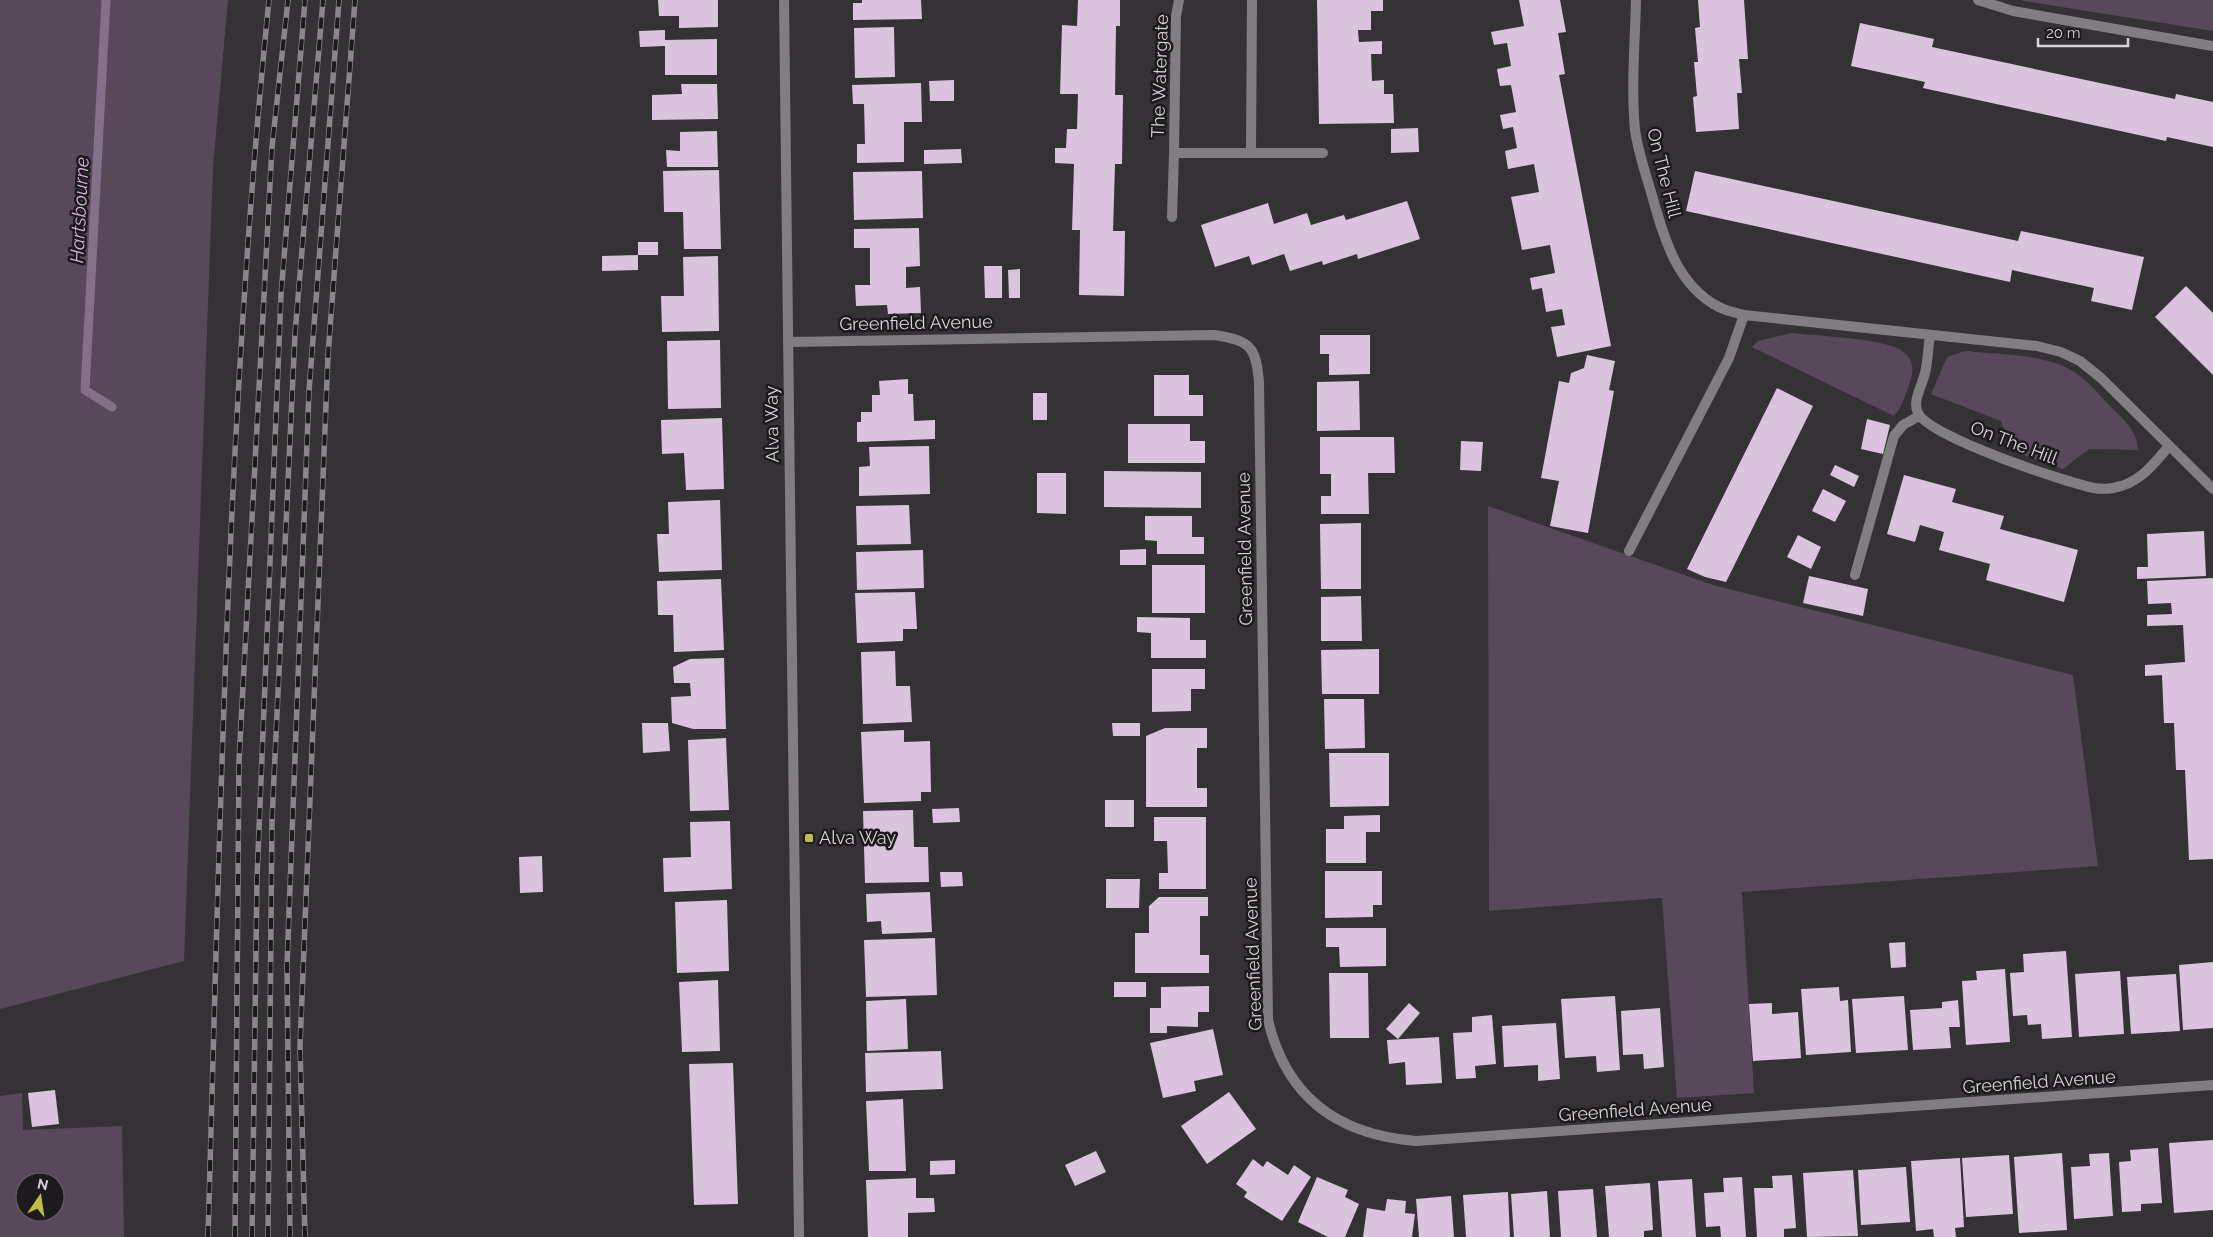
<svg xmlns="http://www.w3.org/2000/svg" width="2213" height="1237" viewBox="0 0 2213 1237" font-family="Raleway,sans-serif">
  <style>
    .green { fill: #57495a; fill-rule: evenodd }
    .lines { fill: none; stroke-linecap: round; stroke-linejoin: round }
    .stream { stroke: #847088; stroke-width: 9 }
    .building { fill: #d9c3dd }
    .service { stroke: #807e80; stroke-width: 10 }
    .minor { stroke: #807e80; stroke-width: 10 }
    .rail-casing { stroke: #898689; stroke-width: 5.5 }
    .rail { stroke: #1c1a1c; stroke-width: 4; stroke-dasharray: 11; stroke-linecap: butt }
    .poi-dot { fill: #bdbf43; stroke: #1c1a1c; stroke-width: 2 }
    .labels { text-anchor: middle; stroke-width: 5; stroke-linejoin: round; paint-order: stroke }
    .street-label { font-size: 18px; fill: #d6d3d6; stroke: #1c1a1c }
    .poi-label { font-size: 18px; fill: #d6d3d6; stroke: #1c1a1c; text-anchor: start }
    .water-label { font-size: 19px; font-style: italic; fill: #d5b1dd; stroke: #1c1a1c }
  </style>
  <rect width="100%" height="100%" fill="#353236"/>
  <g class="green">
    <polygon points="0,0 228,0 213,167 184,961 0,1009"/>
    <polygon points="2021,0 2213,0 2213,31 2024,1"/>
    <path d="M1791 333C1814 336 1890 338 1905 353 1915 363 1913 373 1909 385 1905 396 1902 407 1894 416L1752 347 1758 341Z"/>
    <path d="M1965 351C1998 355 2041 353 2071 370 2087 379 2100 396 2113 409 2126 422 2137 431 2138 450L2089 449 2063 469 2012 451 2001 421 1931 394 1947 357Z"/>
    <polygon points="1488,506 1713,585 2073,675 2098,866 1742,892 1754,1093 1677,1098 1662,898 1489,911"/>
    <path d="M22 1093 23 1130 122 1126 124 1237H0V1096ZM25 1182H55V1212H25Z"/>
  </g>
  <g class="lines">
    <polyline class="stream" points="106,0 85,390 112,407"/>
  </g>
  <g class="building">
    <polygon points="658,0 718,0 718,27 679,28 679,16 659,16"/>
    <polygon points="862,0 921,0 922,19 853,20 853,3 862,3"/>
    <polygon points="1078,0 1120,0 1120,26 1116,26 1115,95 1123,95 1122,164 1115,164 1113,231 1125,231 1124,296 1079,295 1080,230 1072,230 1074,164 1055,163 1055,148 1066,148 1067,129 1077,129 1078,94 1060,94 1062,25 1077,26"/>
    <polygon points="1317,0 1383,0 1383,11 1371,11 1371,30 1358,30 1359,42 1382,41 1382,54 1371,54 1372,81 1384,80 1384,94 1393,94 1394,123 1319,124"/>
    <polygon points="1519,0 1560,0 1566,32 1558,33 1565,74 1559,75 1611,346 1557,357 1551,327 1565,325 1562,309 1546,312 1542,288 1532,290 1530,278 1555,273 1550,245 1522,250 1511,197 1539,192 1534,164 1508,169 1505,151 1517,148 1513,127 1503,129 1500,115 1516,112 1511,85 1500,86 1497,69 1511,66 1507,43 1494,45 1491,32 1524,26"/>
    <polygon points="1698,0 1744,0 1748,59 1739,59 1742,93 1737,93 1739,129 1696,132 1693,97 1697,96 1694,62 1698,62 1695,28 1700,27"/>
    <polygon points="1860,23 1934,39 1932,47 2175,99 2176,94 2213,102 2213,147 2167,137 2166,141 1923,88 1925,82 1851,66"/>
    <polygon points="894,27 895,77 855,78 854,28"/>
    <polygon points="665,30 665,40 717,39 717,75 665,75 665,46 640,47 639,31"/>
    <polygon points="954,80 954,101 930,101 929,81"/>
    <polygon points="921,83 922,122 904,122 904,162 857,163 857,144 865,144 864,104 853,104 852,85"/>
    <polygon points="681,84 717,84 718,119 652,120 652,95 682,94"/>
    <polygon points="1418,128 1419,152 1391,153 1391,129"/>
    <polygon points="717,131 718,167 667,167 666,150 680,151 680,132"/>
    <polygon points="961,149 962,163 924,164 924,150"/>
    <polygon points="719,170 721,249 684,249 683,212 664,212 663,171"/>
    <polygon points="922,171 923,218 854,220 853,172"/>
    <polygon points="1695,171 2018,241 2021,231 2144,257 2132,310 2091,301 2094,288 2052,279 2012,270 2010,282 1686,211"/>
    <polygon points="1407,201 1420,239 1358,259 1357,254 1323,265 1322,261 1290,271 1284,254 1252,265 1249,256 1215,267 1201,225 1268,203 1274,224 1307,213 1311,225 1344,215 1346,220"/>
    <polygon points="919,228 920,266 906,267 906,288 920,287 921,313 888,314 887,305 856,306 855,285 870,285 870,248 854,248 854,229"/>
    <rect x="638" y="242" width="20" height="13"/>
    <polygon points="638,255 638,270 602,271 602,256"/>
    <polygon points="718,256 719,331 662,332 661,296 684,296 683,257"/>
    <polygon points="984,266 1002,266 1002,298 985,298"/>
    <polygon points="1020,269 1020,298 1009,298 1008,270"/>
    <polygon points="2186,286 2213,313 2213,375 2155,317"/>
    <polygon points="1320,335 1370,335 1370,374 1329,375 1329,354 1320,354"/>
    <polygon points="720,340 721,408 668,409 667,341"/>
    <polygon points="1587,355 1615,361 1609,390 1614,391 1588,533 1550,526 1559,481 1541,478 1559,381 1569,383 1571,373 1584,368"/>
    <polygon points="1154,375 1189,375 1189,395 1203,395 1203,416 1154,416"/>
    <polygon points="908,379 908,394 913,394 914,421 935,420 935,439 857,442 857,422 861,422 861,412 872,412 872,395 880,395 879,381"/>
    <polygon points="1359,381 1360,430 1317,431 1317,382"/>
    <polygon points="1777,388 1813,406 1726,582 1705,577 1687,569"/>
    <rect x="1033" y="393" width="14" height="27"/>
    <polygon points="722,418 724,489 686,490 684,453 662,454 661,420"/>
    <polygon points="1867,419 1890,425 1883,454 1861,449"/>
    <polygon points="1128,424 1190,424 1190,441 1205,441 1205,463 1128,463"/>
    <polygon points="1320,437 1394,437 1395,473 1368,473 1369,514 1321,514 1321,496 1331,496 1331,474 1320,474"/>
    <polygon points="1461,441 1483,442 1481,471 1460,470"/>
    <polygon points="929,446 930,494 859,496 859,467 870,466 869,447"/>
    <polygon points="1835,465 1859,476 1854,487 1830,475"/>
    <polygon points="1104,471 1201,472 1201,508 1104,507"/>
    <polygon points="1037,473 1066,473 1066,514 1037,513"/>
    <polygon points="1904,475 1956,489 1952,502 2004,516 2000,529 2078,550 2064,602 1986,580 1990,564 1939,550 1944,532 1920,525 1915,542 1887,534"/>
    <polygon points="1823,489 1846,501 1835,522 1812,511"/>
    <polygon points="720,500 722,570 659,572 657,534 669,534 668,502"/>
    <polygon points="909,505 911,544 857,545 856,506"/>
    <polygon points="1145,516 1192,516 1192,537 1204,537 1204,554 1157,554 1157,541 1145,540"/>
    <polygon points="1361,523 1361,589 1321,589 1320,524"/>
    <polygon points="2204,531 2206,576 2137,579 2137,567 2148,567 2147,534"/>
    <polygon points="1798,535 1821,547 1811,569 1787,557"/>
    <polygon points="1146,549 1146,565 1120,565 1120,550"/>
    <polygon points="923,550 924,588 857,590 856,552"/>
    <rect x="1152" y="565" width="53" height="48"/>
    <polygon points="1809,576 1868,589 1863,616 1803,603"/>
    <polygon points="2213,578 2213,859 2189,860 2185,770 2176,770 2174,723 2164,723 2162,675 2145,676 2145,665 2185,662 2183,625 2147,626 2147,615 2172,614 2171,603 2148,604 2147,581"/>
    <polygon points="721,579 724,650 674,652 673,615 658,615 657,581"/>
    <polygon points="915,592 917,629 903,629 903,641 857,643 855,593"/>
    <polygon points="1361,596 1362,641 1321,641 1321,597"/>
    <polygon points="1137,617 1190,618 1190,640 1206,640 1206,658 1151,658 1151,633 1137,632"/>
    <polygon points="1379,649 1379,694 1322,694 1321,650"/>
    <polygon points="895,651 896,686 910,686 912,722 863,724 861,652"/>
    <polygon points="724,658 726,729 693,729 672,723 671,697 691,696 690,683 674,683 673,667 690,659"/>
    <polygon points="1152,669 1205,669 1205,689 1191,689 1191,711 1152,712"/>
    <polygon points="1324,699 1364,699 1365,748 1325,749"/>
    <polygon points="642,723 668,723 670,751 643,753"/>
    <polygon points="1112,723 1140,723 1140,736 1113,736"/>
    <polygon points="1165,728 1207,728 1207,748 1197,748 1197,788 1207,788 1207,807 1146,807 1146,736"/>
    <polygon points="904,730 904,742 930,741 931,792 921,792 921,801 864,803 861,732"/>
    <polygon points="726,738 729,810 690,811 688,740"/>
    <polygon points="1329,753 1389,753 1389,806 1330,807"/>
    <rect x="1105" y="800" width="29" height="27"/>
    <polygon points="959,808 960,822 933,823 932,809"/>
    <polygon points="913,810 914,847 928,847 929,882 865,883 863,811"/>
    <polygon points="1380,815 1380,832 1366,832 1366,863 1326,863 1326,829 1344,829 1344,816"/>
    <polygon points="1154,817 1206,817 1206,889 1159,889 1159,873 1168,873 1167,841 1154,841"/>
    <polygon points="730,821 732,889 664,892 663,858 691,857 690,822"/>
    <polygon points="542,856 543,892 520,893 519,857"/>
    <polygon points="1325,871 1382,871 1382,905 1373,905 1373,917 1325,918"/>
    <polygon points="940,872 962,872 963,886 941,887"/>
    <polygon points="1106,879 1140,879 1139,908 1106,908"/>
    <polygon points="930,892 932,932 882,934 881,921 867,922 866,894"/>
    <polygon points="1159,897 1208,897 1208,916 1200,916 1200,955 1209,955 1209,973 1135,973 1135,933 1149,933 1149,906"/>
    <polygon points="727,900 729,971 677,973 675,902"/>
    <polygon points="1326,928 1386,928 1386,966 1340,967 1339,947 1326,947"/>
    <polygon points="935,938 937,995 866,997 864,940"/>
    <polygon points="1905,942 1906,967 1891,968 1889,943"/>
    <polygon points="2066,951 2072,1037 2042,1039 2041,1024 2028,1025 2027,1015 2013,1016 2010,973 2024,972 2023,954"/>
    <polygon points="2213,962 2213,1028 2183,1030 2179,965"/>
    <polygon points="2005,969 2010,1042 1966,1045 1962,981 1977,980 1976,971"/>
    <polygon points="2120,971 2124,1034 2079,1037 2075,974"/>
    <polygon points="1329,973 1368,973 1369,1038 1330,1038"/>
    <polygon points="2176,974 2180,1031 2131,1034 2127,977"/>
    <polygon points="718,980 720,1051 682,1052 679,982"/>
    <rect x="1114" y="982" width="32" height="15"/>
    <polygon points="1209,986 1209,1012 1198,1012 1198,1027 1167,1026 1167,1033 1150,1033 1150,1008 1161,1008 1161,987"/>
    <polygon points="1839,987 1840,1001 1848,1000 1851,1052 1806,1055 1801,989"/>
    <polygon points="1615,996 1620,1070 1597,1072 1596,1056 1565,1058 1561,999"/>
    <polygon points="1904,996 1908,1050 1856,1053 1852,999"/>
    <polygon points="906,999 908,1049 867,1051 866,1001"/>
    <polygon points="1958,1000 1960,1027 1949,1027 1951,1048 1913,1050 1910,1010 1942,1008 1942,1002"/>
    <polygon points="1409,1003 1420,1013 1398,1039 1386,1029"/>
    <polygon points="1772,1003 1772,1014 1798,1012 1801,1058 1753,1061 1749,1004"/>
    <polygon points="1660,1008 1664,1067 1644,1069 1643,1054 1623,1055 1621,1011"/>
    <polygon points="1492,1015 1496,1064 1475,1066 1476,1078 1456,1079 1453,1033 1472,1032 1472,1017"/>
    <polygon points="1556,1023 1560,1079 1538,1081 1538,1065 1504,1067 1502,1026"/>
    <polygon points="1213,1029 1223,1075 1194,1081 1196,1091 1163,1098 1150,1043"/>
    <polygon points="1439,1037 1442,1083 1406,1085 1405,1062 1389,1064 1387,1040"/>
    <polygon points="941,1051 943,1089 866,1092 865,1053"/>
    <polygon points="733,1063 738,1204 694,1205 689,1064"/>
    <polygon points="55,1090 59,1124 32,1127 28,1093"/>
    <polygon points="1229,1092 1256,1129 1207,1164 1181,1126"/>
    <polygon points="903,1099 906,1171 869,1171 866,1101"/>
    <polygon points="2213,1140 2213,1210 2174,1213 2169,1143"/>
    <polygon points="2158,1148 2162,1203 2141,1204 2141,1211 2122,1212 2119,1162 2131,1161 2130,1150"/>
    <polygon points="1096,1151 1106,1172 1075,1186 1065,1165"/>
    <polygon points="2062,1153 2067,1230 2019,1233 2014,1157"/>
    <polygon points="2109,1153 2113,1216 2074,1219 2071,1167 2090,1166 2089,1154"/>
    <polygon points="2009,1155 2013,1214 1966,1217 1962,1158"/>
    <polygon points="1960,1158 1964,1227 1955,1228 1956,1237 1934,1237 1933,1229 1916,1231 1911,1161"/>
    <polygon points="1253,1159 1263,1167 1267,1161 1288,1175 1294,1165 1311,1177 1282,1221 1244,1197 1247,1192 1236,1184"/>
    <polygon points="955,1160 955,1174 930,1175 930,1161"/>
    <polygon points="1906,1167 1910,1222 1861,1225 1858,1170"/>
    <polygon points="1853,1170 1858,1236 1807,1237 1803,1173"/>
    <polygon points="1792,1175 1796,1228 1784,1229 1784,1237 1757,1237 1754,1188 1773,1188 1772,1176"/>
    <polygon points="1317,1177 1348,1190 1345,1197 1359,1204 1345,1237 1328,1237 1298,1222"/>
    <polygon points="1742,1177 1746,1237 1721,1237 1720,1226 1706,1227 1704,1193 1724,1192 1723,1178"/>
    <polygon points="916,1178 916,1198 934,1198 935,1212 908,1213 908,1237 868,1237 866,1180"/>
    <polygon points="1692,1179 1696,1237 1662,1237 1658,1181"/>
    <polygon points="1650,1183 1653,1230 1644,1231 1644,1237 1609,1237 1605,1186"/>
    <polygon points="1593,1189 1597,1237 1561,1237 1558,1191"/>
    <polygon points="1547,1191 1550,1237 1514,1237 1511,1194"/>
    <polygon points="1508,1192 1510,1237 1466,1237 1463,1195"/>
    <polygon points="1451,1196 1454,1237 1419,1237 1416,1199"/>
    <polygon points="1387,1199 1406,1201 1405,1213 1415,1214 1412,1237 1363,1237 1367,1208 1385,1211"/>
  </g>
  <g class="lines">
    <polyline class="service" points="1855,575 1894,436 1903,425 1919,416"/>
    <g class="minor">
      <polyline points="784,0 799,1237"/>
      <polyline points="1179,0 1176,16 1174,153 1251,153 1252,0"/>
      <path d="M1636 0C1635 43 1631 87 1635 130 1638 151 1645 172 1651 192 1663 235 1676 285 1719 307 1727 311 1736 313 1744 315L2037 346 2061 352 2080 361 2101 378 2213 489"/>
      <polyline points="1978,0 2013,11 2213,46"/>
      <polyline points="1251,153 1323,153"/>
      <polyline points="1172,217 1174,153"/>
      <path d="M1930 336C1928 348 1928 361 1925 373 1922 386 1912 401 1918 413 1929 437 2065 482 2094 488 2100 489 2108 489 2113 488 2140 483 2153 465 2169 446"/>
      <path d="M788 342 1215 335C1250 341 1256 346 1259 382L1268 1020C1286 1097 1338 1135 1416 1141L2213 1085"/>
      <polyline points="1629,551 1729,358 1744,315"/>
    </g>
    <defs>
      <g id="rail">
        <path d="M208 1237C220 825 227 411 269 0"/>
        <polyline points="235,1237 239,761 272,147 288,0"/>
        <polyline points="252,1237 257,878 281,295 305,0"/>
        <polyline points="268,1237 272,820 295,334 323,0"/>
        <polyline points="290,1237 287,966 309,391 339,0"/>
        <polyline points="305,1237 300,1046 328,355 355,0"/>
      </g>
    </defs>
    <use href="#rail" class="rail-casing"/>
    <use href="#rail" class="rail"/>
  </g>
  <rect class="poi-dot" x="804" y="833" width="10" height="10" rx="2.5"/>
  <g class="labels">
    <g class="street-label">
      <text transform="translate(1160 76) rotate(-88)" y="6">The Watergate</text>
      <text transform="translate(1664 173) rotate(76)" y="6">On The Hill</text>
      <text transform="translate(916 323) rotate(-1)" y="6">Greenfield Avenue</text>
      <text transform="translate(772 424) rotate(-91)" y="6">Alva Way</text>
      <text transform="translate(2014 443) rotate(21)" y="6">On The Hill</text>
      <text transform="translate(1245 549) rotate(-91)" y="6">Greenfield Avenue</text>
      <text transform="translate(1253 954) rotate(-92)" y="6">Greenfield Avenue</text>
      <text transform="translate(2039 1082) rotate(-4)" y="6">Greenfield Avenue</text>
      <text transform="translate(1635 1110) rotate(-4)" y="6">Greenfield Avenue</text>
    </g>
    <g class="poi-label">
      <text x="819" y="844">Alva Way</text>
    </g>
    <g class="water-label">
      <text transform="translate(79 210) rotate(-87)" y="7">Hartsbourne</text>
    </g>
  </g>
  <g transform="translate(40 1197) rotate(13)"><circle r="24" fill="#1c1a1c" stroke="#666466"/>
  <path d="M0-4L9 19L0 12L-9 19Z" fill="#bdbf43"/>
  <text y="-8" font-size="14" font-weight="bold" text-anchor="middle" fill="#d6d3d6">N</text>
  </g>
  <path d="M2038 38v8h90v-8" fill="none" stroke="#d6d3d6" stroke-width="2.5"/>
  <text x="2046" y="38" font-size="15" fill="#d6d3d6" stroke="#1c1a1c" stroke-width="4" paint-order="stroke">20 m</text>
</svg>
